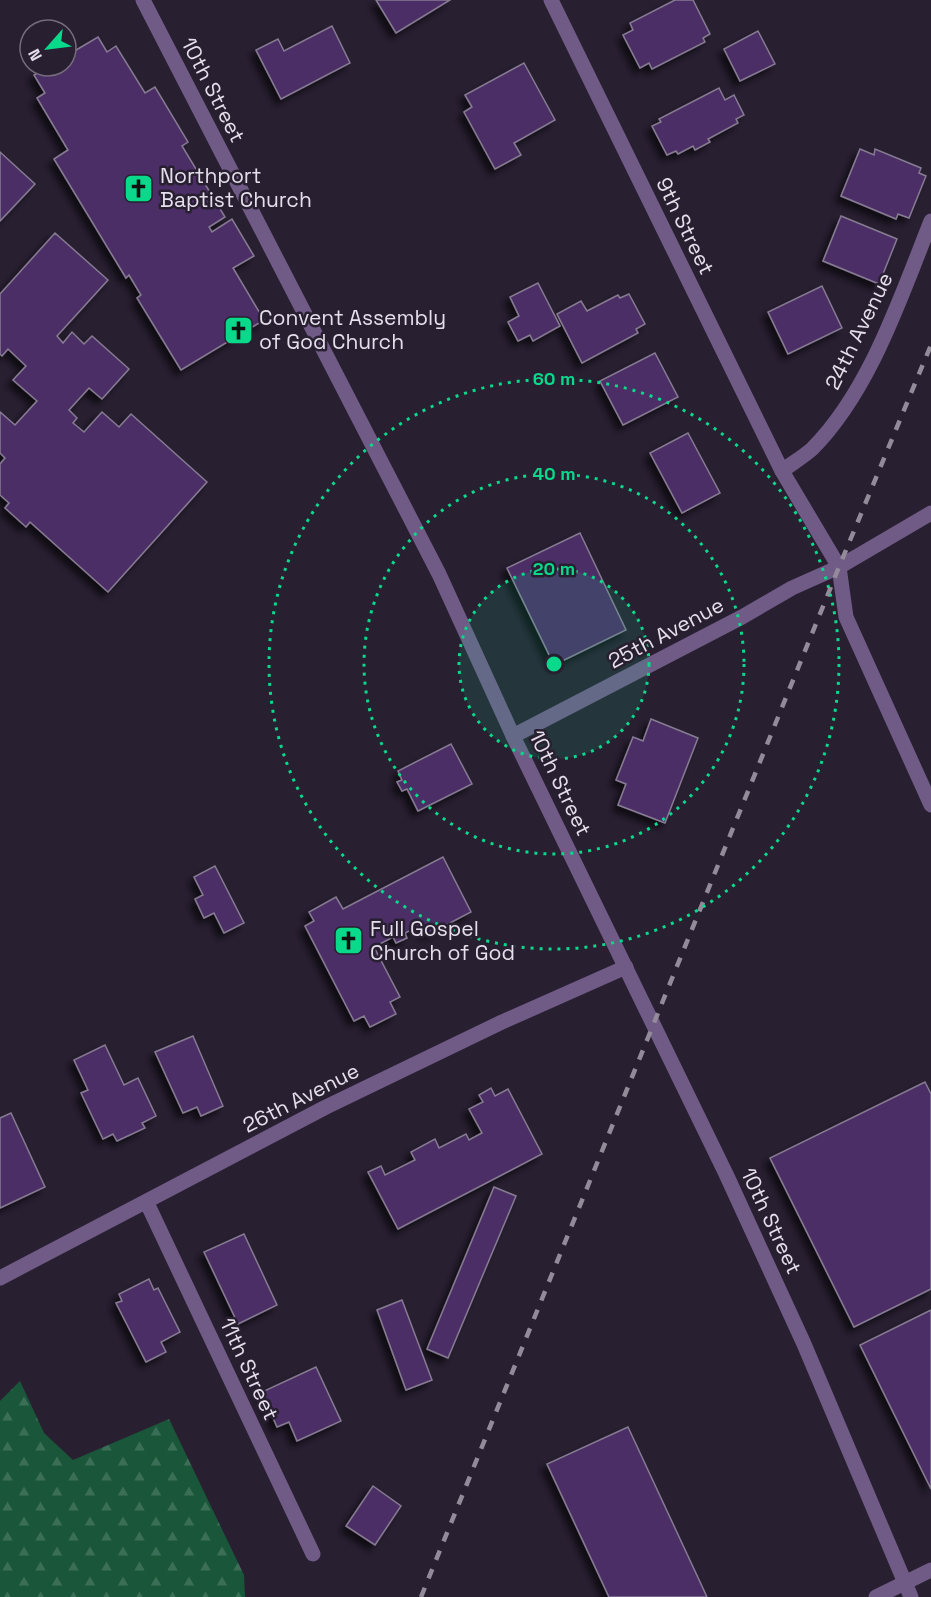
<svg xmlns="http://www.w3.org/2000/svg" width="931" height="1597" viewBox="0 0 931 1597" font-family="'Space Grotesk',sans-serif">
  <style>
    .forest { fill: url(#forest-firs) }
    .building { fill: #4c2e66; stroke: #867c92; stroke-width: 1.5; filter: url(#shadow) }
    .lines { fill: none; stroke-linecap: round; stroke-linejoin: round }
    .minor { stroke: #705b86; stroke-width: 15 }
    .rail { stroke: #938b9a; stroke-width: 4.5; stroke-dasharray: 10 10; stroke-linecap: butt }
    .ring { fill: none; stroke: #09d98b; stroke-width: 3; stroke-dasharray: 3 6 }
    .labels { text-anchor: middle; stroke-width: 5; stroke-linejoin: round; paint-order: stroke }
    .street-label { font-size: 21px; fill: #e5dfeb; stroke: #281f31 }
    .poi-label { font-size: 21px; fill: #e5dfeb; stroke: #281f31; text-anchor: start }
    .centre { fill: #09d98b; stroke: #281f31; stroke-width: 3 }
    .ring-label { font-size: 18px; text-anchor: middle; font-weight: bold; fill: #09d98b; stroke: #281f31; stroke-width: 5; stroke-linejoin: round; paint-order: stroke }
  </style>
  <defs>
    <pattern id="forest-firs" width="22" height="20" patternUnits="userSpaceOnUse" patternTransform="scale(1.5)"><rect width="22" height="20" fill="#1a5639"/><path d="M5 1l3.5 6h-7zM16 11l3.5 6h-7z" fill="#3b6e56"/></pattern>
    <filter id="shadow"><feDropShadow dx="-5.5" dy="5.5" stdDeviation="3" flood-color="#0009"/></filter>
  </defs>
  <rect width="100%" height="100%" fill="#281f31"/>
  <polygon class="forest" points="20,1381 44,1433 73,1460 169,1419 244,1575 245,1597 0,1597 0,1401"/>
  <g class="building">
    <polygon points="376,0 450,0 396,33"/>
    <polygon points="675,0 693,0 710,34 703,38 705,42 652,69 649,63 640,68 623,35 633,30 630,23"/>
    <polygon points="332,26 350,63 281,99 256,50 278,39 284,51"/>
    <polygon points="758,31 775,64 740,81 724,49"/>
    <polygon points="98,37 107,52 116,46 145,93 155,87 188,142 182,146 225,217 209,227 212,232 232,219 254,256 233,268 264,320 181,370 137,298 141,295 129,275 126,278 54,159 68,150 37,98 45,93 34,75 49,66 66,66 66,56"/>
    <polygon points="524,63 555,120 514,143 521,155 495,169 464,112 472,107 465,95"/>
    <polygon points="719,88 725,100 734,95 744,115 736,119 738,123 708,139 710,142 695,150 693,146 678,154 676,151 667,155 652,126 661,122 659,119"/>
    <polygon points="860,149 874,155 875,149 921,168 919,173 926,176 909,218 898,214 896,219 841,196"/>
    <polygon points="0,152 35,184 0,221"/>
    <polygon points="841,216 897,239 879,284 823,261"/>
    <polygon points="55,233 108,280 57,336 63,343 72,332 84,344 92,336 129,369 102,399 89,388 69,410 77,418 73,423 84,432 102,412 119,427 131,414 207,482 108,592 30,522 26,527 5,508 9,503 0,495 0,464 5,458 0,453 0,412 15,425 37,401 13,380 26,366 8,349 2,356 0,354 0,294"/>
    <polygon points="538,283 560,326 533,341 530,335 518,341 508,322 519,316 510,297"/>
    <polygon points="822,286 842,328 788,354 768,312"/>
    <polygon points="629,294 645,324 636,329 638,333 582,363 557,314 581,301 587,311 618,295 620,298"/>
    <polygon points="655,353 678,397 623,425 600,381"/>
    <polygon points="688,433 720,493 682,513 650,453"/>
    <polygon points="580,533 626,630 554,665 507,568"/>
    <polygon points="651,719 698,738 665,823 618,805 626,784 616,780 633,737 643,741"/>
    <polygon points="451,744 472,784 418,811 407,789 402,791 397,782 402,780 398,771"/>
    <polygon points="443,857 471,912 427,935 422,924 405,933 407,938 396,943 393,937 374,947 400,997 390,1002 396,1014 370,1027 364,1016 354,1021 305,926 314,921 309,912 336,897 343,909"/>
    <polygon points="215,866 244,923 224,933 214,913 204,918 195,899 203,895 194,877"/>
    <polygon points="193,1036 223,1106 201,1116 197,1107 183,1113 155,1052"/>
    <polygon points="105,1045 124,1085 138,1078 156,1116 142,1123 145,1128 117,1141 113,1134 103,1139 81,1093 88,1090 74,1060"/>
    <polygon points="925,1082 931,1094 931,1289 854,1327 770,1158"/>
    <polygon points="491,1088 495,1096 508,1089 542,1154 398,1229 368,1172 381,1166 385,1175 415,1160 411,1152 435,1139 439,1148 466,1134 469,1140 482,1133 469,1109 483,1102 479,1095"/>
    <polygon points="11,1113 45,1187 0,1208 0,1118"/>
    <polygon points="494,1187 516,1196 448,1358 427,1349"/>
    <polygon points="244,1234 277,1305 238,1324 204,1252"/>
    <polygon points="149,1279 154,1290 158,1288 180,1332 161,1342 166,1352 146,1362 116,1303 122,1301 119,1294"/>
    <polygon points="402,1300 432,1380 406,1390 377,1310"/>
    <polygon points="931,1310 931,1489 860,1345"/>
    <polygon points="316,1367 341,1421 297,1441 289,1422 277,1427 262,1392"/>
    <polygon points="628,1427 707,1597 609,1597 547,1464"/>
    <polygon points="373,1486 401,1506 375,1545 346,1526"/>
  </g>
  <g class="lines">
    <g class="minor">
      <polyline points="143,0 439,574 513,736 726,1174 804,1344 911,1597"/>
      <polyline points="551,0 782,471 839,567 846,617 931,805"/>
      <path d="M782 471C791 464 803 457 812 449 870 391 901 296 931 221"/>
      <polyline points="513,736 742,617 792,588 839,567 931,513"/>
      <polyline points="147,1203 313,1554"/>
      <polyline points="0,1278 326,1107 502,1022 626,967"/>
      <polyline points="876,1597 931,1570"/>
    </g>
    <polyline class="rail" points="421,1597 839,567 931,345"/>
  </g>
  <circle cx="554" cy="664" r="95" fill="#09d98b" fill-opacity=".12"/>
  <g class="ring">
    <circle cx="554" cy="664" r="95"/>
    <circle cx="554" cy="664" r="190"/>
    <circle cx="554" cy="664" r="285"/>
  </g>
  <defs>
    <symbol id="church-square" viewBox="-11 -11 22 22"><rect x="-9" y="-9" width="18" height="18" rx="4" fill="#09d98b" stroke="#281f31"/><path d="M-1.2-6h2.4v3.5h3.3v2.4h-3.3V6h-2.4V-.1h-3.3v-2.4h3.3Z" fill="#111"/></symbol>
  </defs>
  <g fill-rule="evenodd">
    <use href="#church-square" x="122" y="172" width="33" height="33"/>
    <use href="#church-square" x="222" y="314" width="33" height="33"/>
    <use href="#church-square" x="332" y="924" width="33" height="33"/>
  </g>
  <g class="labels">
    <g class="street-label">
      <text transform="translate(213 90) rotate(63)" y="7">10th Street</text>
      <text transform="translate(685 226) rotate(64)" y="7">9th Street</text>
      <text transform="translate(859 331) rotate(-64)" y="7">24th Avenue</text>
      <text transform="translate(666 633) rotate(-28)" y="7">25th Avenue</text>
      <text transform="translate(560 783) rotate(64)" y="7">10th Street</text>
      <text transform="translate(301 1098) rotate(-27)" y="7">26th Avenue</text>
      <text transform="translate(771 1221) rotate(65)" y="7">10th Street</text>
      <text transform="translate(249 1369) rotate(65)" y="7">11th Street</text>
    </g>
    <g class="poi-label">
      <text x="160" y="183">Northport<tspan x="160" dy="24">Baptist Church</tspan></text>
      <text x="259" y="325">Convent Assembly<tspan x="259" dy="24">of God Church</tspan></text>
      <text x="370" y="936">Full Gospel<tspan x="370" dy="24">Church of God</tspan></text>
    </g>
  </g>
  <circle cx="554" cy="664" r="9" class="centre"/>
  <g class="ring-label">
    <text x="554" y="385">60 m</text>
    <text x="554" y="480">40 m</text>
    <text x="554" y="575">20 m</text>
  </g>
  <g transform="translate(48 48) rotate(242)"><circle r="28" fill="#281f31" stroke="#746c7b" stroke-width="1.5"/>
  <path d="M0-4.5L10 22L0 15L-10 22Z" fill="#09d98b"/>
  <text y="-9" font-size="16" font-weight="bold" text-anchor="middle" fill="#e5dfeb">N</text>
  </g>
</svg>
